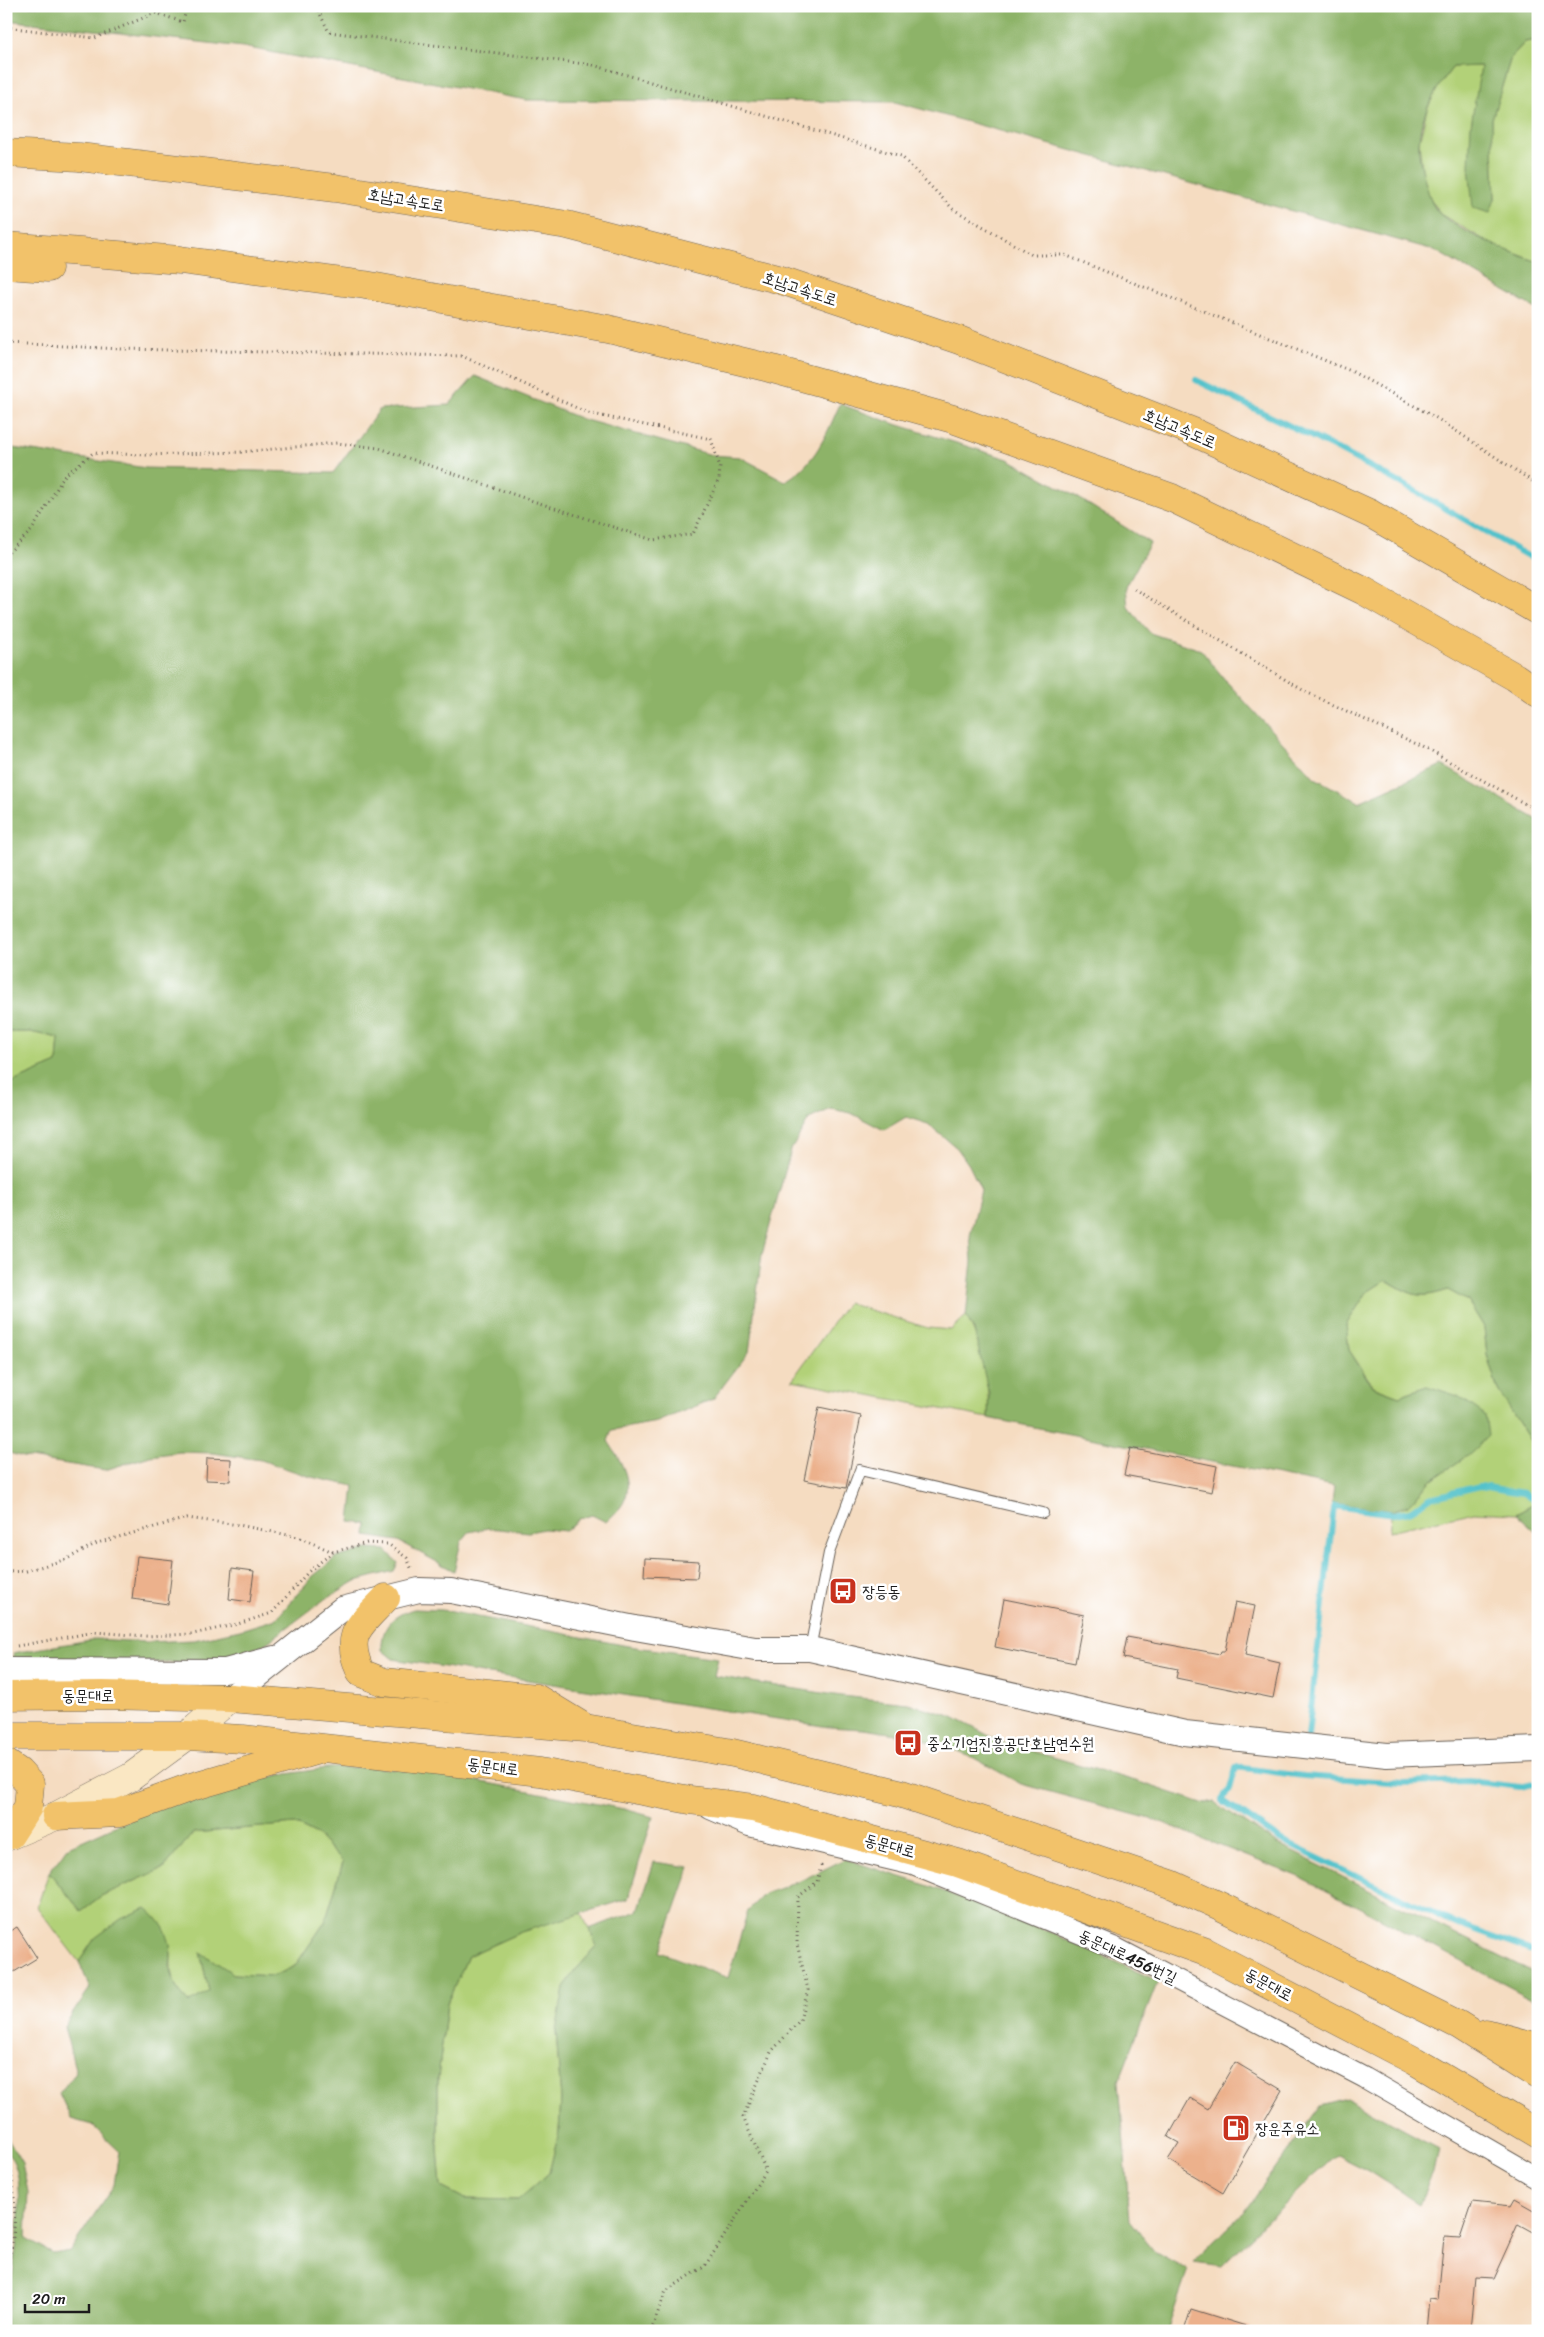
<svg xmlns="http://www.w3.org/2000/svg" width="1544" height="2337" viewBox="0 0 1544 2337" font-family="Sriracha,'Poor Story',sans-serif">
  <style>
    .green { fill: #b2d178; stroke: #67764a }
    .forest { fill: #8db368; stroke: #546842 }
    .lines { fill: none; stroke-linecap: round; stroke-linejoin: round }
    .stream { stroke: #54c2cb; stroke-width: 6 }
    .building { fill: #ecb18c }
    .service-casing { stroke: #685f56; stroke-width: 12 }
    .minor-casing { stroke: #685f56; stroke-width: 22 }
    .tertiary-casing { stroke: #685f56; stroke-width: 26 }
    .secondary-casing { stroke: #685f56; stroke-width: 29 }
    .primary-casing { stroke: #685f56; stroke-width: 29 }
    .motorway-casing { stroke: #685f56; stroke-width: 29 }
    .path { stroke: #685f56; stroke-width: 3; stroke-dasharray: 1 4; stroke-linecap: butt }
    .service { stroke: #fff; stroke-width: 10 }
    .minor { stroke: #fff; stroke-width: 20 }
    .tertiary { stroke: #fff; stroke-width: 24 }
    .secondary { stroke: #fae7c3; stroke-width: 28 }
    .primary { stroke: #f2c26a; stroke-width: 28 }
    .motorway { stroke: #f2c26a; stroke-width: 28 }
    .labels { text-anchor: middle; stroke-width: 5; stroke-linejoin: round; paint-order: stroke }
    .street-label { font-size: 16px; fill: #1c1c1c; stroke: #fff }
    .poi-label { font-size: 16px; fill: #1c1c1c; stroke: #fff; text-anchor: start }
  </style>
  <rect width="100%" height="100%" fill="#fff"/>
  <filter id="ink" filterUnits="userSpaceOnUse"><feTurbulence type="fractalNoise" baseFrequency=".02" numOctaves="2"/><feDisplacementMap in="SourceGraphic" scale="10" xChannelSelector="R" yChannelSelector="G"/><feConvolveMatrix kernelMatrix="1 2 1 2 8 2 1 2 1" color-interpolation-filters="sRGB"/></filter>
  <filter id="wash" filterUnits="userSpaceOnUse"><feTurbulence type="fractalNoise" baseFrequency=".0096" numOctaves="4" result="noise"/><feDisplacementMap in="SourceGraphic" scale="20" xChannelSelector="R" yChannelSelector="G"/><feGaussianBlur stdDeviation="1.12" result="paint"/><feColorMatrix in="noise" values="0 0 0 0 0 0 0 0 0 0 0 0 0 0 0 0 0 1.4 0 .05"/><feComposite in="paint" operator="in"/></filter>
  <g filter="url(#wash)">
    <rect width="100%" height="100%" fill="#f5dcc1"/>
    <g class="green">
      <polygon points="1538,40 1538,262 1493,245 1440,214 1429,196 1422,170 1419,142 1427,109 1439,85 1453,67 1482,66 1471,125 1495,199 1492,119 1511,57 1525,42"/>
      <polygon points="6,1032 30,1032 59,1038 57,1063 6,1085"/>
      <path d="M1386 1280C1412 1295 1418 1300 1448 1290L1468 1301 1484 1327 1487 1355 1498 1390 1538 1453V1502L1516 1514 1474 1512 1389 1531 1392 1511 1408 1505 1432 1480 1468 1455 1427 1386 1399 1396 1373 1386 1349 1350 1346 1325 1367 1292Z"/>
      <path d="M847 1303 928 1328 951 1330 966 1316C983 1345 990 1385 988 1418L792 1380Z"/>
      <path d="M295 1824 317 1835 343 1862 325 1922 295 1966 274 1976 233 1974 200 1952 209 1991 189 2003C173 1986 170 1977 171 1953L95 1938 79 1962 37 1907 49 1872 81 1911 101 1896 164 1868 193 1833Z"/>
      <polygon points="581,1912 597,1946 574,1972 556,2031 561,2099 559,2132 549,2173 519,2200 465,2199 441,2187 438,2149 438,2078 447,2003 468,1956 521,1932"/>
    </g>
    <g class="forest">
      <path d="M6 6H1538V40L1525 42 1511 57 1492 119 1495 199 1490 213 1473 208 1469 166 1471 125 1481 66 1453 67C1436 88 1420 115 1419 143 1418 157 1423 172 1426 185 1429 194 1433 209 1441 215 1466 235 1508 251 1538 262V310L1434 250 895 102 526 100 243 47 6 20Z"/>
      <path d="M475 376 582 419 712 455 740 457 785 481C815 465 827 433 840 404L892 423 1008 459 1077 497 1150 543 1126 587 1128 607 1150 633 1201 650 1226 681 1315 778 1359 802 1442 765 1538 820V1453L1498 1390 1487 1355 1484 1327 1468 1301 1448 1290C1417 1300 1413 1295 1386 1280L1367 1292 1346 1325 1349 1350 1372 1386 1399 1396 1427 1386 1458 1396 1485 1415 1488 1436 1468 1455 1432 1480 1408 1505 1392 1511 1332 1503 1334 1486 988 1418 989 1394 974 1330 966 1316 972 1261 970 1236 981 1190 969 1165 957 1148 928 1124 906 1117 884 1130 851 1113 831 1109 809 1119 791 1150 762 1254 749 1352 713 1399 657 1422 612 1430 608 1441C620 1460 636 1483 622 1505 618 1511 611 1517 606 1522L592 1515 579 1519 566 1531 544 1529 529 1532 488 1528 469 1532 461 1542 454 1571 398 1541 366 1536 367 1524 350 1522 354 1486 311 1477 261 1460 213 1453 180 1452 150 1456 105 1470 23 1457 6 1452V1085L57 1063 59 1038 30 1032H6V447L146 468 333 473 380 409 449 405Z"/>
      <polygon points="1538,1502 1538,1534 1516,1514"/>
      <polygon points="367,1549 386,1550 398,1563 394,1571 356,1581 325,1599 264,1645 223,1659 193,1663 14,1661 13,1653 96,1639 146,1642 194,1640 240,1630 276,1619 312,1577 335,1558"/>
      <path d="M414 1609 442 1610 628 1646 718 1658 714 1676 841 1696 908 1703 951 1716 1001 1742 1139 1782 1205 1804 1214 1802 1279 1845 1538 1975V2002L1353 1904 1299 1877 1158 1821 1021 1784 974 1758 917 1737 863 1729 829 1727 393 1659 382 1650C381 1626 393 1615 414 1609Z"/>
      <path d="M370 1767 435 1773 624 1809 653 1817 628 1899 521 1932 468 1956 447 2003 438 2078V2149L441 2187 465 2199 518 2200 549 2173 559 2132 561 2099 556 2031 564 1988 574 1972 597 1946 589 1929 638 1911 654 1862 690 1867 660 1952 728 1978 748 1910 764 1894 800 1881 845 1859 926 1885 1034 1925 1158 1981 1119 2081 1130 2221 1154 2251 1188 2270 1167 2331H6C6 2297 36 2171 6 2153V2136L22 2163 28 2192 26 2239 53 2254 70 2251 114 2185 119 2151 92 2125 71 2119 59 2093 76 2073 64 2026 90 1988 79 1962 95 1938 121 1919 146 1908C161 1920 170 1934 171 1954 171 1960 169 1967 171 1973 174 1986 181 1994 189 2003L209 1991 200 1952 234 1974 274 1976 295 1966 325 1922 343 1862 317 1835 295 1824 193 1833 164 1868 101 1896 81 1911 49 1872 68 1847 184 1795 280 1775 327 1768Z"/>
      <polygon points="1347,2099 1438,2148 1433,2172 1419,2203 1369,2171 1337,2155 1314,2175 1222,2266 1194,2262 1211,2243 1243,2213 1320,2106"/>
    </g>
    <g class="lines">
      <g class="stream">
        <polyline points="1196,380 1339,450 1415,491 1538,562"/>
        <polyline points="1308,1736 1334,1506 1394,1514 1410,1511 1430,1498 1480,1486 1523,1493 1538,1503"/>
        <polyline points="1538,1783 1520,1787 1469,1781 1404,1783 1303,1776 1236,1767 1230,1789 1222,1800 1280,1840 1456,1924 1538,1953"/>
      </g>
    </g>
    <g id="blocks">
      <g class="building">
        <polygon points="819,1407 861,1416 846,1488 804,1480"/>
        <polygon points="1130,1448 1217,1466 1212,1492 1124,1475"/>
        <polygon points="207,1458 231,1459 230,1481 206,1480"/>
        <polygon points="137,1556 173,1560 168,1604 132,1599"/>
        <polygon points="645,1558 699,1561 697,1578 644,1576"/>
        <polygon points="232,1568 254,1571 250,1602 229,1599"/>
        <polygon points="1004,1599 1084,1615 1075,1663 995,1647"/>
        <polygon points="1235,1602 1255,1606 1245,1655 1280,1663 1273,1698 1176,1678 1178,1669 1123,1658 1127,1637 1220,1654 1221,1651 1225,1651"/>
        <polygon points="17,1927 37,1958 14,1972 6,1959 6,1933"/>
        <polygon points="1235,2062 1282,2090 1223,2193 1168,2160 1179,2143 1168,2137 1190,2098 1208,2109"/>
        <polygon points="1515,2199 1538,2212 1538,2235 1518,2224 1493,2279 1475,2278 1470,2331 1426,2331 1429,2299 1438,2300 1444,2237 1460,2238 1472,2202 1511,2206"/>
        <polygon points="1191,2309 1249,2327 1249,2331 1184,2331"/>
      </g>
    </g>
  </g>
  <g filter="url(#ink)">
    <use href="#blocks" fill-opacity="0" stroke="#685f56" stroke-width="1"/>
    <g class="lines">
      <defs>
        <polyline id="service" points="810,1649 829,1553 860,1470 1043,1513"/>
        <polyline id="minor" points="710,1809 749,1826 913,1865 1118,1949 1365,2078 1538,2178"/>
        <g id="tertiary">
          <polyline points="6,1670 225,1671 274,1658"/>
          <polyline points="230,1698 342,1609 419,1590 451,1591 635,1628 755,1649 810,1649 1185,1733 1387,1755 1538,1749"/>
        </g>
        <polyline id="secondary" points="6,1837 56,1816 131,1777 187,1736 230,1698"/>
        <g id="primary">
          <path d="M386 1598C360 1626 343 1633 361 1673L384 1682 536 1698 582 1726"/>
          <polyline points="6,1696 103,1695 230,1698 585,1728 733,1753 899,1793 1171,1884 1220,1906 1459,2025 1538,2075"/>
          <polyline points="6,1736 187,1736 243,1739 540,1772 690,1800 754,1808 958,1863 1206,1952 1415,2061 1538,2134"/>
          <polyline points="6,1763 19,1772 30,1784 28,1807 10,1835"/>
          <polyline points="56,1816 119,1813 191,1787 318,1750"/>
          <polyline points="1486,2033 1538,2047"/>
        </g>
        <g id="motorway">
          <polyline points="6,153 79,157 335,188 567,225 781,280 959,340 1191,431 1371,514 1538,611"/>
          <polyline points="6,246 180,260 365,285 608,329 769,368 953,419 1172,498 1364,591 1515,677 1538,693"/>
          <polyline points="6,265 48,268"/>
        </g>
      </defs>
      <use href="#service" class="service-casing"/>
      <use href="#minor" class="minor-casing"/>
      <use href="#tertiary" class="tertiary-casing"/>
      <use href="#secondary" class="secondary-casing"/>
      <use href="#primary" class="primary-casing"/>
      <use href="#motorway" class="motorway-casing"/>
      <g class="path">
        <polyline points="316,6 329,32 593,65 901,156 953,209 1032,255 1065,255 1351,371 1438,419 1538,485"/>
        <polyline points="6,27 95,38 155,13 183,22 187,6"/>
        <polyline points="6,343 122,349 462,356 588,413 711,439 720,467 719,479 693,534 653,540 530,500 379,448 337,443 241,452 146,455 93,453 65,475 32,530 6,555"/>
        <polyline points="1134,589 1306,692 1423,747 1538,811"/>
        <polyline points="6,1572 26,1571 67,1559 97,1543 187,1518 239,1525 298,1537 333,1552"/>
        <polyline points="17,1646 95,1632 146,1636 193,1634 238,1624 272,1613 308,1572 333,1552 367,1543 388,1544 407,1558 412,1570"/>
        <path d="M6 2159 9 2161C17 2203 17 2230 6 2271"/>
        <polyline points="651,2331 666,2291 705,2266 766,2171 743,2117 771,2052 800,2020 808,1990 797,1944 798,1897 817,1882 821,1866 818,1864"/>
      </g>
      <use href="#service" class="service"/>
      <use href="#minor" class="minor"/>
      <use href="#tertiary" class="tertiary"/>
      <use href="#secondary" class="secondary"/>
      <use href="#primary" class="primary"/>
      <use href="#motorway" class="motorway"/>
    </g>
  </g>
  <defs>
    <symbol id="bus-square" viewBox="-11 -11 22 22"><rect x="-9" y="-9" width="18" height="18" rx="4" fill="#c8321e" stroke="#fff"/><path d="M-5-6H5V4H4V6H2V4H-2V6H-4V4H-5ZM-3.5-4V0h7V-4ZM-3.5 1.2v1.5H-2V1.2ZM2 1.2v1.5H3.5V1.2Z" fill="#fff"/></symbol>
    <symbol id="fuel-square" viewBox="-11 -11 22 22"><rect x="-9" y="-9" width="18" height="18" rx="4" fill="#c8321e" stroke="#fff"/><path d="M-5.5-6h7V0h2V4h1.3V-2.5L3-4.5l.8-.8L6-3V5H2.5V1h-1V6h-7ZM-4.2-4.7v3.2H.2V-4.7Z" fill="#fff"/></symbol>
  </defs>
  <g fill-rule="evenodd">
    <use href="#bus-square" x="827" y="1575" width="32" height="32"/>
    <use href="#bus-square" x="892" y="1727" width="32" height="32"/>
    <use href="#fuel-square" x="1220" y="2112" width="32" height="32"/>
  </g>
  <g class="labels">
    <g class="street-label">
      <text transform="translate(406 199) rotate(9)" y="6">호남고속도로</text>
      <text transform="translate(800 288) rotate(18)" y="6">호남고속도로</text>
      <text transform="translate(1180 428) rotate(23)" y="6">호남고속도로</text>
      <text x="88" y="1701">동문대로</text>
      <text transform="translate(493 1766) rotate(7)" y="6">동문대로</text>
      <text transform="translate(890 1845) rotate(15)" y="6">동문대로</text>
      <text transform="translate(1128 1956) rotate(25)" y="6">동문대로456번길</text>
      <text transform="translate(1269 1984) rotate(28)" y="6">동문대로</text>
    </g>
    <g class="poi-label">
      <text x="862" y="1597">장등동</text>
      <text x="927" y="1749">중소기업진흥공단호남연수원</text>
      <text x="1255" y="2134">장운주유소</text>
    </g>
  </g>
  <rect width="1544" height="2337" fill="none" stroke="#fff" stroke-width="25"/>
  <path d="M25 2304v8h64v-8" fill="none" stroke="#1c1c1c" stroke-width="2.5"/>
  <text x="32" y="2304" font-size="15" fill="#1c1c1c" stroke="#ffffff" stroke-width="4" paint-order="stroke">20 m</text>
</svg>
